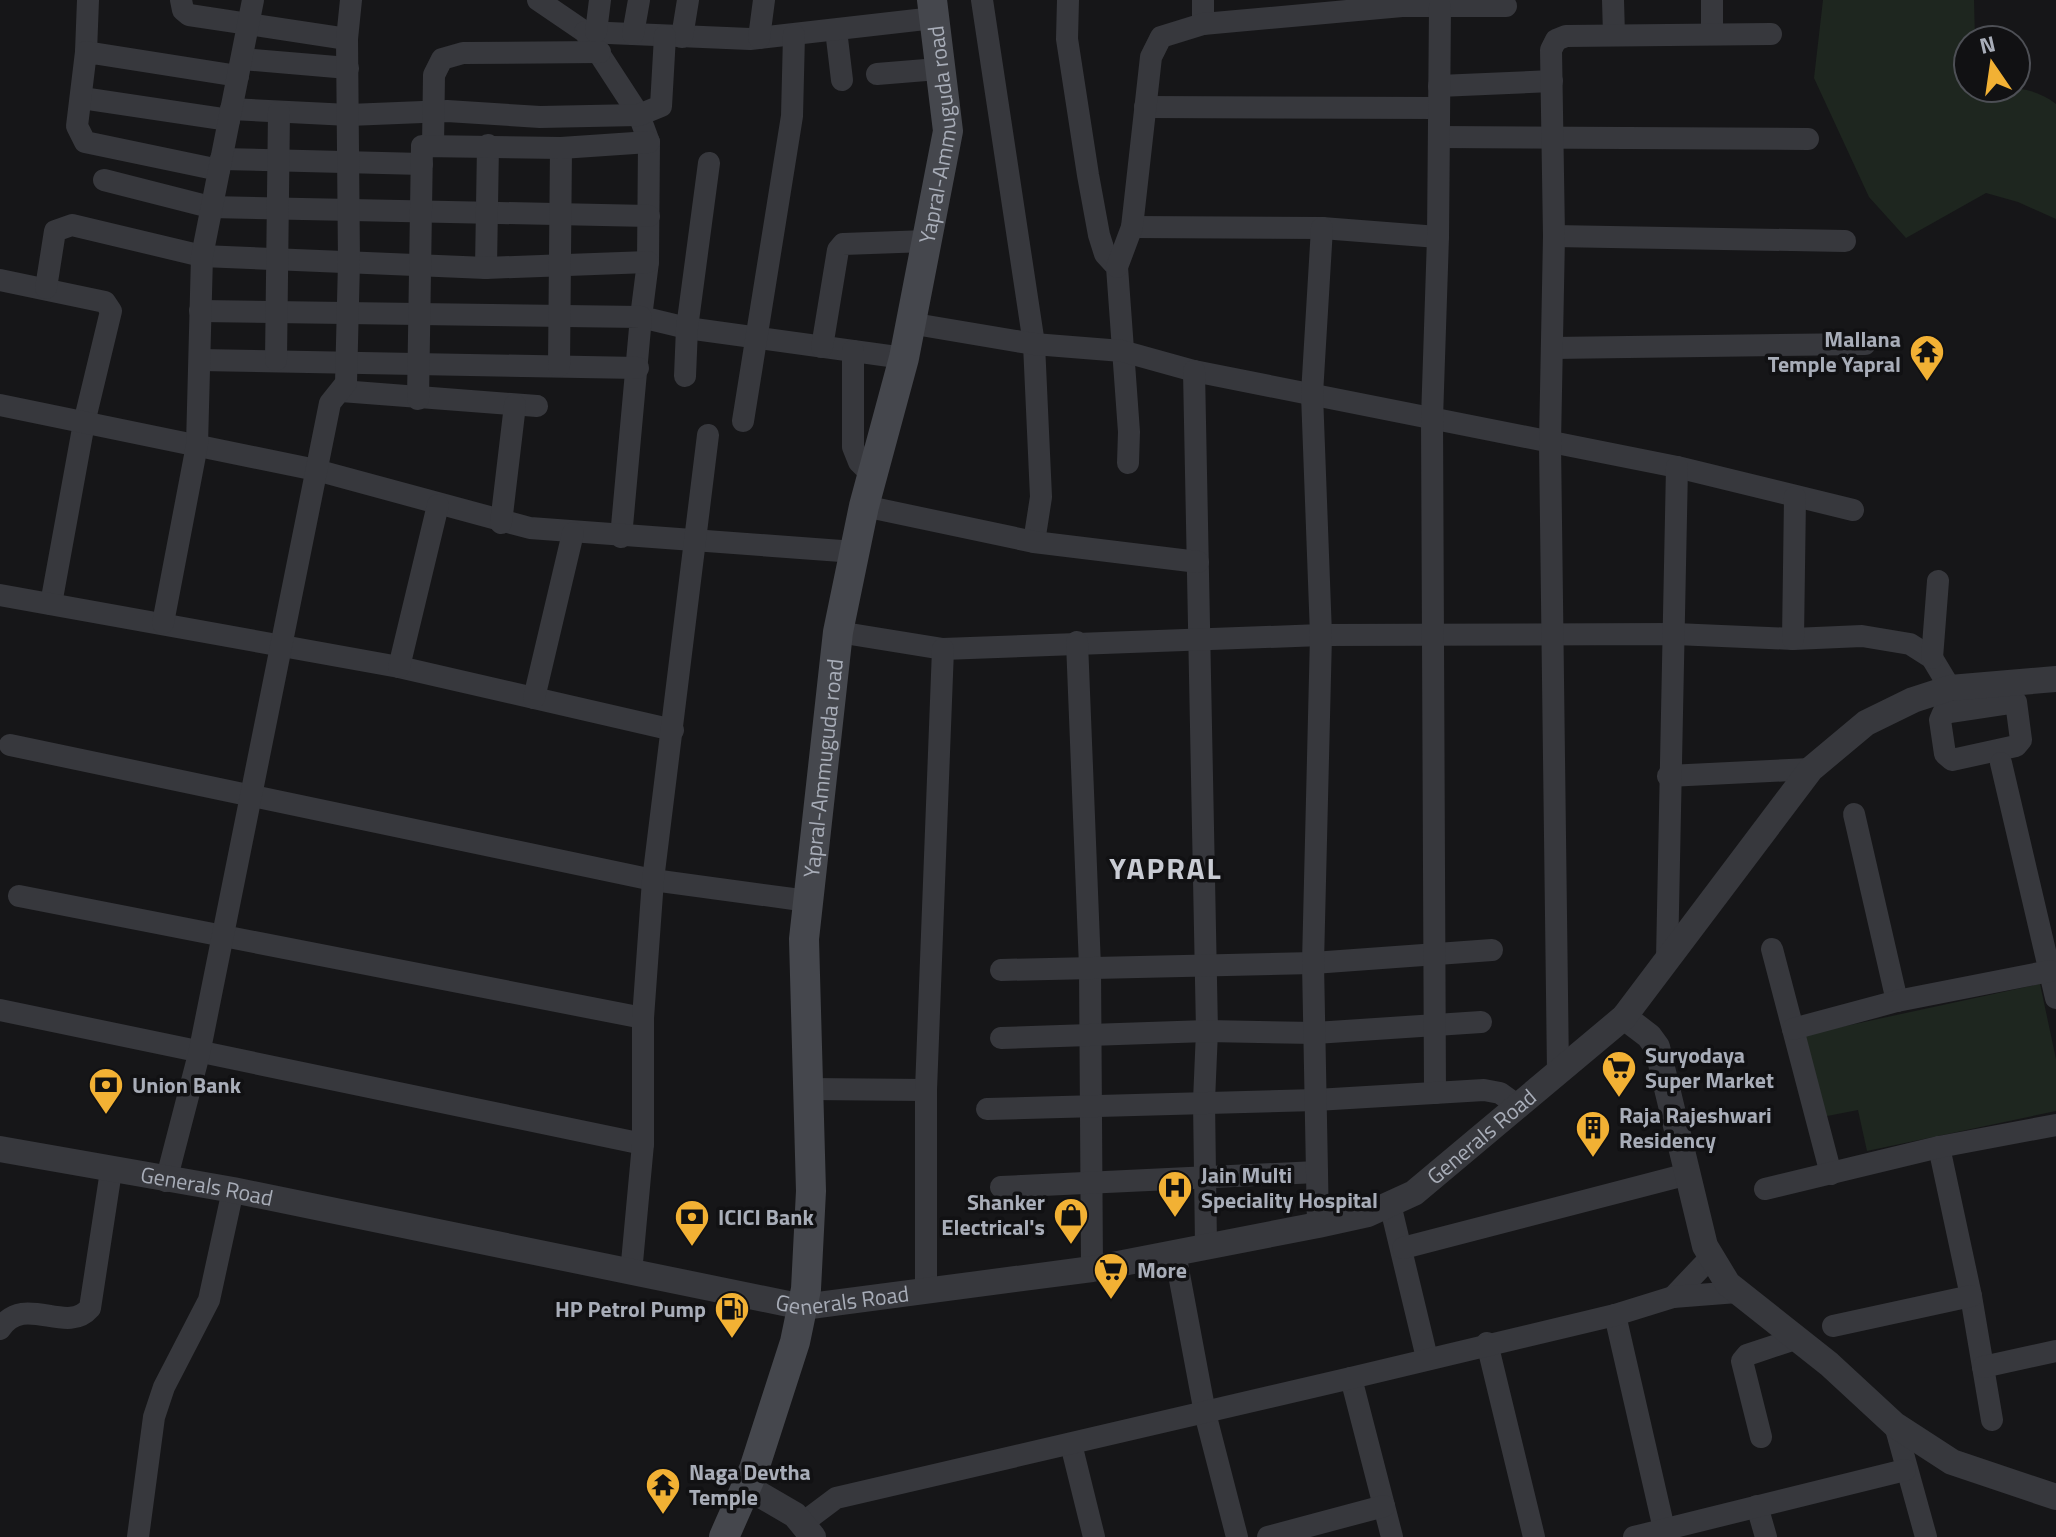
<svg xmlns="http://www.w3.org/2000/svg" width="2056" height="1537" viewBox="0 0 2056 1537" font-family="'Titillium Web',sans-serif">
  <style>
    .green { fill: #1e261f }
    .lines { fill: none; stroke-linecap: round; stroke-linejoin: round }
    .minor { stroke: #37383d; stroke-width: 22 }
    .tertiary { stroke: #37383d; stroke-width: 26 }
    .secondary { stroke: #45474d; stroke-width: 30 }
    .labels { text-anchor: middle; stroke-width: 7; stroke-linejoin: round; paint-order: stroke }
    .street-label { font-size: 22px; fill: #a8adb8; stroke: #111113 }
    .poi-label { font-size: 22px; font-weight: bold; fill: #a8adb8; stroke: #111113; text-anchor: start }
    .district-label { font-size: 30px; font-weight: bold; letter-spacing: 2px; fill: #c9ccd4; stroke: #111113 }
  </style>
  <rect width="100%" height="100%" fill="#161618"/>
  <g class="green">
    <path d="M1823 0H1974L1975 40H1968V88C2000 88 2030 83 2056 104V219L2018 202 1986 193 1906 238 1869 197 1814 78Z"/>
    <polygon points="2040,984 2056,1059 2056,1111 1867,1151 1858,1110 1822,1117 1804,1035"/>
  </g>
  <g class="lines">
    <g class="minor">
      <polyline points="181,0 183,10 189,15 347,39"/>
      <polyline points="538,0 585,32 639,115 649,142 648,262 641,317 687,328 904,358"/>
      <polyline points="982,0 1034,344 1041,497 1034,542"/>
      <polyline points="1068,0 1067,39 1088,175 1099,235 1105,254 1117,267 1129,432 1128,463"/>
      <polyline points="1613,0 1614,35"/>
      <polyline points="1203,24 1203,0"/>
      <polyline points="836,30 842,80"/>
      <polyline points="585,32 750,39 934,18"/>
      <polyline points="596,32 600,0"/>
      <polyline points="633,34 639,0"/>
      <polyline points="1712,34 1712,0"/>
      <polyline points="682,37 688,0"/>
      <polyline points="759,38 764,0"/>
      <polyline points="86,52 88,0"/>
      <polyline points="242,59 348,68"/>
      <polyline points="877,74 938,69"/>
      <polyline points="1439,86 1552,81"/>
      <polyline points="82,98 229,120"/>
      <polyline points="1145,107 1438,108"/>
      <polyline points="231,109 349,115 447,111 540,117 639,115 661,106 665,36"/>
      <polyline points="1439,137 1808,139"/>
      <polyline points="433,146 434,75 442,59 463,53 600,52"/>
      <polyline points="221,159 422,164"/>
      <polyline points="219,170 85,142 77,126 86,52 238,76"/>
      <polyline points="104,180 210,207 649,216"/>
      <polyline points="1132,227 1322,228 1438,237"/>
      <polyline points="1554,236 1845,241"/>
      <polyline points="1117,267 1132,227 1151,57 1161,37 1203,24 1402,6 1506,6"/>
      <polyline points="486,268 488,145"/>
      <polyline points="0,280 105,302 111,311 84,423 51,604"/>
      <polyline points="46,288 55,231 72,225 202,256 486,268 648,262"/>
      <polyline points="200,311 641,317 621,537"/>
      <polyline points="909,323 1034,344 1122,351 1194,371 1677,467 1853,510"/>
      <polyline points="822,347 838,250 843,244 927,241"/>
      <polyline points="1552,348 1865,344"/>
      <polyline points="853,351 853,447 859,462 873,476"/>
      <polyline points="200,360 638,368"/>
      <polyline points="276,360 279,112"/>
      <polyline points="559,366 561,148"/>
      <polyline points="1194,371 1207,1031 1204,1101 1206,1245"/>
      <polyline points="685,376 687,328 709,163"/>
      <polyline points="341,391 537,406"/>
      <polyline points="418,399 422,146 561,148 649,142"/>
      <polyline points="0,405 316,470 530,528 855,552"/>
      <polyline points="743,421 792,116 794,35"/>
      <polyline points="864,506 1034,542 1198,562"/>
      <polyline points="501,523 515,405"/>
      <polyline points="0,595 399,667 673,730"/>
      <polyline points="163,623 197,445 202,256 253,0"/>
      <polyline points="838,632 943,649 1321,635 1675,634 1793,639 1862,636 1910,644 1932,658 1950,688"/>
      <polyline points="1793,639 1795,497"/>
      <polyline points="1077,642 1090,967 1092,1269"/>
      <polyline points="1932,658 1938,581"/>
      <polyline points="399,667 438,505"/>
      <polyline points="534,698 573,533"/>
      <polygon points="2016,702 2021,740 2016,746 1952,760 1945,754 1940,720 1943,713"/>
      <polyline points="10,745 653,880 808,901"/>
      <polyline points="2001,763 2056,998"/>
      <polyline points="1668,776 1811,769"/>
      <polyline points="1854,814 1897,1001"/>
      <polyline points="19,896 643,1018"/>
      <polyline points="1772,949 1831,1174"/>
      <polyline points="1667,959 1677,467"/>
      <polyline points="1001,970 1313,963 1492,950"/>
      <polyline points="0,1010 643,1144"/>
      <polyline points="1793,1029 1897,1001 2050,971"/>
      <polyline points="1001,1038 1207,1031 1315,1033 1481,1022"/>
      <polyline points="1558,1072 1550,443 1554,236 1551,50 1556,40 1566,36 1771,34"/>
      <polyline points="809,1089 926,1090"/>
      <polyline points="1435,1093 1432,419 1438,237 1440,7"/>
      <polyline points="987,1109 1316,1100 1484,1090 1500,1093 1518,1106"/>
      <polyline points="1939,1147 1971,1296 1992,1420"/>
      <polyline points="166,1181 199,1054 330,403 346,383 349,262 347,39 351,0"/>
      <polyline points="1001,1187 1317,1172"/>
      <polyline points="1765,1189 1939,1147 2056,1125"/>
      <polyline points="1390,1204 1427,1358"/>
      <polyline points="1318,1225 1313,963 1321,635 1312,394 1322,228"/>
      <polyline points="1403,1248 1688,1174"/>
      <polyline points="1175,1253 1205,1413 1237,1537"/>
      <polyline points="631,1273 643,1144 643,1018 653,880 708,435"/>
      <polyline points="926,1292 926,1090 943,649"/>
      <polyline points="1673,1297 1710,1258"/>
      <polyline points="1615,1315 1664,1529"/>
      <polyline points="1833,1326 1971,1296"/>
      <path d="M0 1329C24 1292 66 1336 90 1308L111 1171"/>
      <polyline points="1487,1343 1534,1537"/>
      <polyline points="1983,1367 2056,1351"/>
      <polyline points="1351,1378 1392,1537"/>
      <polyline points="1895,1425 1926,1537"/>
      <polyline points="1761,1437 1742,1361 1747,1355 1795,1339"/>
      <polyline points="1071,1444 1094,1537"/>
      <polyline points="1757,1506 1766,1537"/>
      <polyline points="804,1522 836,1498 1351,1378 1615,1315 1673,1297 1737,1292"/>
      <polyline points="138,1537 154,1417 164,1387 209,1300 233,1190"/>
      <polyline points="1268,1537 1384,1506"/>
      <polyline points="1634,1537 1905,1470"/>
    </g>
    <g class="tertiary">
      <polyline points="1624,1017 1649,1036 1657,1047 1705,1246 1728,1284 1829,1364 1895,1425 1952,1462 2056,1497"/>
      <path id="s1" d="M0 1149 233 1190 803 1307 1092 1269 1318 1225 1368 1214 1414 1193 1624 1017 1811 769 1866 723 1913 700 1950 688 2056 679"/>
      <polyline points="747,1487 795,1515 813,1537"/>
    </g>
    <path class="secondary" id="s2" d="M724 1537 754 1469 795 1342 806 1289 811 1191 804 939 838 632 864 506 904 358 948 131 932 0"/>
  </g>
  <defs>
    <symbol id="temple-pin" viewBox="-11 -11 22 30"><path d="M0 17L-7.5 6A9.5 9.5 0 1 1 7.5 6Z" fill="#f2b134" stroke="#111113"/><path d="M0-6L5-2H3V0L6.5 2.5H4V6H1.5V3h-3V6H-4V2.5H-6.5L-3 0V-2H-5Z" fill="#111"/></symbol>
    <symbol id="supermarket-pin" viewBox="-11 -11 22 30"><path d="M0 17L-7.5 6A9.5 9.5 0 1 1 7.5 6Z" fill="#f2b134" stroke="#111113"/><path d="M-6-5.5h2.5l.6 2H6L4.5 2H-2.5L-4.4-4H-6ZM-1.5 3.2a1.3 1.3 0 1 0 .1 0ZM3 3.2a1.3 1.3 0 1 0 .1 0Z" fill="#111"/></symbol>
    <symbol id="bank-pin" viewBox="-11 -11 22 30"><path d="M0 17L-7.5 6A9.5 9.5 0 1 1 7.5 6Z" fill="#f2b134" stroke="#111113"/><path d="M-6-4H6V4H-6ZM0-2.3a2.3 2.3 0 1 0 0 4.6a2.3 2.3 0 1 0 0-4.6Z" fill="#111"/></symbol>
    <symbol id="building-pin" viewBox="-11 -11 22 30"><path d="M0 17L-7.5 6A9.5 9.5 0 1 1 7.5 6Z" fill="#f2b134" stroke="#111113"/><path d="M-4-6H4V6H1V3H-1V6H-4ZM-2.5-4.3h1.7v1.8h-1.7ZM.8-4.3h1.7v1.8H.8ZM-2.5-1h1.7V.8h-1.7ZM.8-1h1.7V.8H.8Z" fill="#111"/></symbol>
    <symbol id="hospital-pin" viewBox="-11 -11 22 30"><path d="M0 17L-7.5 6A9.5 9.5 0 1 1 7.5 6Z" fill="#f2b134" stroke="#111113"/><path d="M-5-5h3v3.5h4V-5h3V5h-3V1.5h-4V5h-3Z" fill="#111"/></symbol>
    <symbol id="shop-pin" viewBox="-11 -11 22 30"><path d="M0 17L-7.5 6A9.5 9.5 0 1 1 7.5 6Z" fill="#f2b134" stroke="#111113"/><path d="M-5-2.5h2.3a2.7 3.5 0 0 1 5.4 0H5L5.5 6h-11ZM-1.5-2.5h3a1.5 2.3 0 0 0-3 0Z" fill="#111"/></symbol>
    <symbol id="fuel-pin" viewBox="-11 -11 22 30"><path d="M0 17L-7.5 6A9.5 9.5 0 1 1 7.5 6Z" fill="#f2b134" stroke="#111113"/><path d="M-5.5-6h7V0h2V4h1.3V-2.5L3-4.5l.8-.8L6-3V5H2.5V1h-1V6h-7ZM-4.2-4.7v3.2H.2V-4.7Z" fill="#111"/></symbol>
  </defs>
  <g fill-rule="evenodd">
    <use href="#temple-pin" x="1907" y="332" width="40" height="54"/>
    <use href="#supermarket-pin" x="1599" y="1048" width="40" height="54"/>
    <use href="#bank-pin" x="86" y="1065" width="40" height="54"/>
    <use href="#building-pin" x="1573" y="1108" width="40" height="54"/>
    <use href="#hospital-pin" x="1155" y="1168" width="40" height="54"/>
    <use href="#shop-pin" x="1051" y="1195" width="40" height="54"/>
    <use href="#bank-pin" x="672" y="1197" width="40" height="54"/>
    <use href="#supermarket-pin" x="1091" y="1250" width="40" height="54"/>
    <use href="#fuel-pin" x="712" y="1289" width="40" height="54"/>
    <use href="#temple-pin" x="643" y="1465" width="40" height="54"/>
  </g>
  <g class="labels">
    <g class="street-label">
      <text dy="8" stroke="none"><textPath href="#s2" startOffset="1430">Yapral-Ammuguda road</textPath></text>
      <text dy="8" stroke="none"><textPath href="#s2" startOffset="784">Yapral-Ammuguda road</textPath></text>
      <text dy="8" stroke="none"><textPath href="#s1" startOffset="1530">Generals Road</textPath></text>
      <text dy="8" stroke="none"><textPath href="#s1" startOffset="210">Generals Road</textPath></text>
      <text dy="8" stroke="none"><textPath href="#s1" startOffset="858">Generals Road</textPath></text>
    </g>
    <g class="poi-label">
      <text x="1901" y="347" text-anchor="end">Mallana<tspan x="1901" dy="25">Temple Yapral</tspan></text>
      <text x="1645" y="1063">Suryodaya<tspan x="1645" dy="25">Super Market</tspan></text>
      <text x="132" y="1093">Union Bank</text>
      <text x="1619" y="1123">Raja Rajeshwari<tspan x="1619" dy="25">Residency</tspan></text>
      <text x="1201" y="1183">Jain Multi<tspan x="1201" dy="25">Speciality Hospital</tspan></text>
      <text x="1045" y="1210" text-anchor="end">Shanker<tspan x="1045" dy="25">Electrical's</tspan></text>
      <text x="718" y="1225">ICICI Bank</text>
      <text x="1137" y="1278">More</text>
      <text x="706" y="1317" text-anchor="end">HP Petrol Pump</text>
      <text x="689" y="1480">Naga Devtha<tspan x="689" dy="25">Temple</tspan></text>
    </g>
    <g class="district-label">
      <text x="1166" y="879">YAPRAL</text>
    </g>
  </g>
  <g transform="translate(1992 64) rotate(347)"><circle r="38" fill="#111113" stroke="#4d4f55" stroke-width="2"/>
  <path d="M0-6L14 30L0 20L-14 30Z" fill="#f2b134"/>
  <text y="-12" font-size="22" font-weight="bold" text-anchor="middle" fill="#a8adb8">N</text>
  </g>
</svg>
